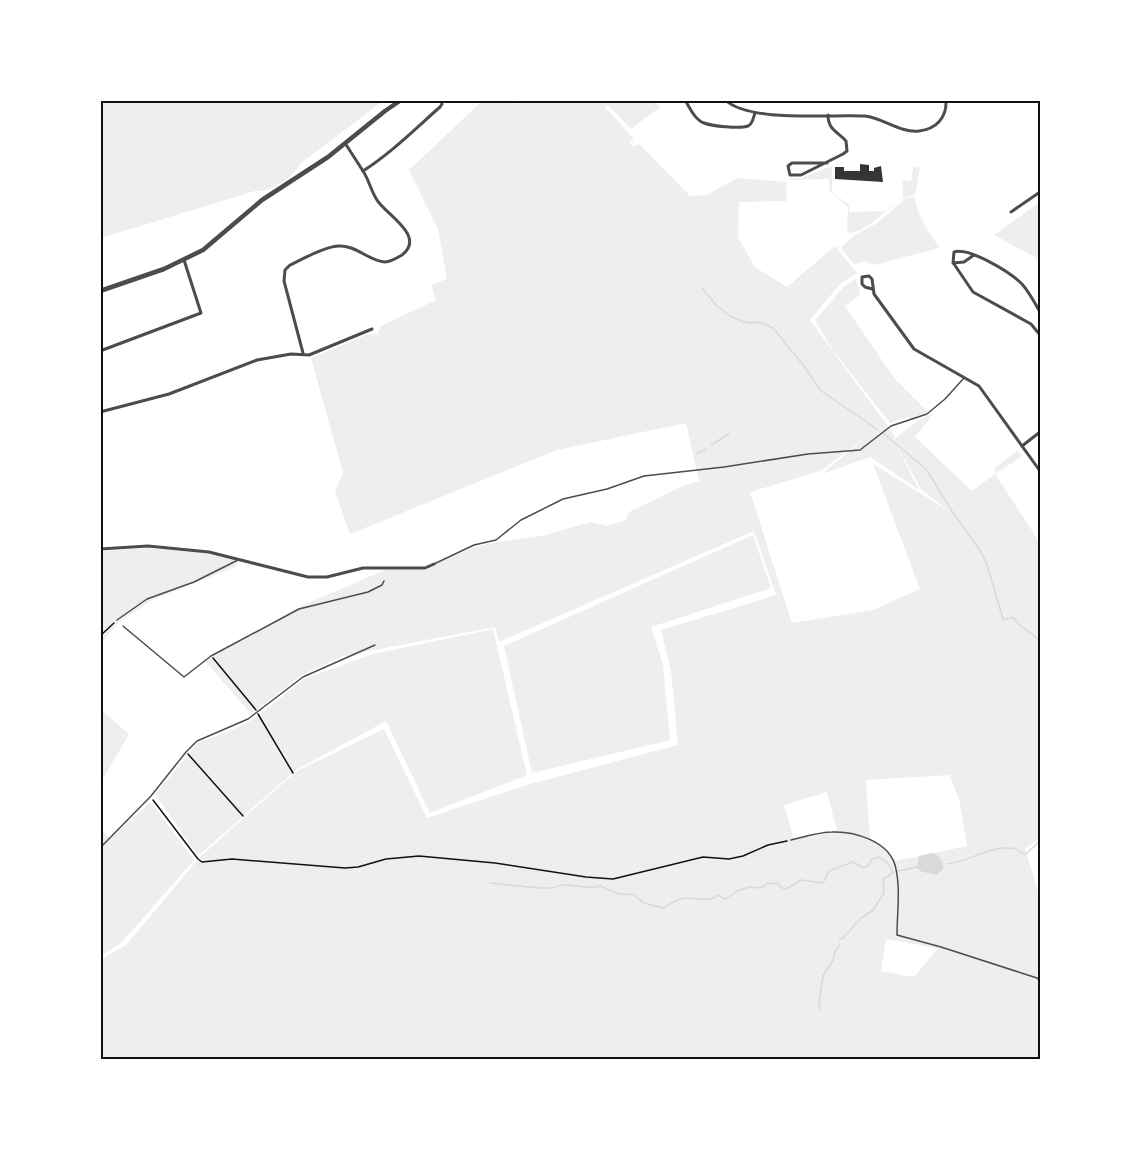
<svg xmlns="http://www.w3.org/2000/svg" width="1141" height="1160" viewBox="0 0 1141 1160" font-family="Barlow,sans-serif">
  <style>
    .green { fill: #eee; fill-rule: evenodd }
    .water { fill: #d9d9d9 }
    .lines { fill: none; stroke-linecap: round; stroke-linejoin: round }
    .stream { stroke: #d9d9d9; stroke-width: 1.5 }
    .building { fill: #353535 }
    .path { stroke: #111; stroke-width: 1.5 }
    .service { stroke: #4c4c4c; stroke-width: 1.5 }
    .minor { stroke: #4c4c4c; stroke-width: 3 }
    .tertiary { stroke: #4c4c4c; stroke-width: 4.5 }
    .neatline { fill: none; stroke: #111; stroke-width: 2 }
  </style>
  <rect width="100%" height="100%" fill="#fff"/>
  <g class="green">
    <path d="M101 100H383V101L301 163C290 179 274 192 255 191L101 238Z"/>
    <path d="M526 100 656 101 660 107 631 129 608 105 605 107 634 139 630 142 633 147 639 144 690 196 707 195 737 178 786 182 787 201 739 202 738 237 755 267 787 287 835 246 857 273 840 284 810 320 895 436 893 440 917 421 934 413 915 437 972 491 995 474V468L1018 450 1022 456 995 474 1040 543V838L1025 849 1040 897V1059H101L100 960 126 945 200 857 297 771 384 729 427 818 530 784 678 745 671 671 661 630 776 595 754 531 499 642 495 627 343 656 302 675 251 714 205 661 301 606 385 570 426 568 475 547 496 542 542 536 591 522 607 526 626 520 629 512 683 486 699 481 686 423 557 450 350 534 335 491 343 473 311 358 366 335 377 334 381 326 436 300 431 285 447 279 438 229 409 170 482 101H508L517 104ZM865 438 822 474 870 457 919 490 896 444 921 489 949 511 873 464 920 589 873 610 792 623 750 492 820 471ZM950 775 960 803 967 846 895 861 887 850 870 838 866 780ZM827 792 837 831 794 839 784 805ZM886 939 937 948H938L914 977 881 971Z"/>
    <path d="M832 166V192L849 205V212L887 211 903 197 902 180 911 181 913 167 920 168 915 195C889 198 875 232 847 233L848 207 829 190V179L789 180 791 178H801Z"/>
    <path d="M915 197C916 215 929 233 940 248L874 265 865 261 854 264 841 248 855 235 877 223 906 198Z"/>
    <polygon points="1040,202 1040,264 1035,257 994,235"/>
    <polygon points="856,278 860,295 845,306 894,378 928,412 910,419 908,417 890,423 832,349 815,320 843,288"/>
    <polygon points="753,535 771,588 651,627 663,665 670,740 532,773 504,646"/>
    <polygon points="147,548 209,553 238,560 235,567 154,599 119,622 101,643 101,551"/>
    <polygon points="493,629 527,775 430,813 386,721 296,770 198,856 155,794 198,743 234,729 255,718 304,679 373,654"/>
    <polygon points="101,710 129,734 101,782"/>
    <polygon points="151,802 194,860 122,942 101,956 101,829 110,839"/>
  </g>
  <path class="water" d="M933 853C940 856 944 863 943 870L936 875 920 871 917 867 919 856Z"/>
  <g class="lines">
    <g class="stream">
      <polyline points="702,288 717,306 730,316 741,321 749,323 759,322 773,328 804,366 820,390 878,430"/>
      <path d="M884 434 926 469 952 511 981 552 987 565 1003 619 1014 618C1019 630 1033 630 1040 643"/>
      <polyline points="711,445 729,434"/>
      <polyline points="697,454 706,449"/>
      <polyline points="1018,850 1023,854 1027,853 1040,841"/>
      <path d="M947 864C971 861 992 844 1016 849"/>
      <polyline points="898,871 917,867"/>
      <path d="M490 883C511 885 531 888 551 888 556 888 560 885 564 885 578 885 588 890 601 886 613 892 620 896 634 894 640 904 652 905 663 908 668 905 675 901 680 899 693 895 707 905 718 895L725 899 737 891 749 887 761 888 768 883 778 884 782 888 786 889 801 880 823 883 829 871 853 862 864 868 869 865 871 860 878 857 887 862 893 872"/>
      <polyline points="839,939 843,938 861,918 872,911 884,893 883,879 894,872"/>
      <polyline points="820,1010 819,1003 823,976 833,960 835,951 840,945"/>
    </g>
  </g>
  <polygon class="building" points="860,164 869,165 869,171 874,171 874,168 881,166 883,182 835,179 835,167 844,167 844,171 860,171"/>
  <g class="lines">
    <g class="path">
      <polyline points="100,636 114,623"/>
      <polyline points="213,658 256,710"/>
      <polyline points="258,714 293,773"/>
      <polyline points="188,754 243,816"/>
      <polyline points="153,800 198,859 202,862 232,859 345,868 358,867 386,859 419,856 495,863 586,877 613,879 703,857 729,859 743,856 768,845 787,841"/>
    </g>
    <g class="service">
      <polyline points="434,564 474,545 496,540 521,520 563,499 607,489 644,476 724,467 808,454 860,450 891,426 927,414 945,399 964,378"/>
      <polyline points="117,620 147,599 194,582 238,560"/>
      <polyline points="123,626 184,677 211,656 299,609 368,592 382,585 384,581"/>
      <path d="M791 840C804 837 819 832 832 832 854 831 888 841 895 865 901 887 897 913 897 935L941 947 1037 978 1040 981"/>
      <polyline points="100,848 151,796 186,752 197,741 248,719 303,677 375,645"/>
    </g>
    <g class="minor">
      <path d="M685 100C690 108 695 120 704 123 711 126 740 129 748 126 753 124 753 118 755 113"/>
      <path d="M725 100C751 123 830 114 865 116 883 118 900 133 919 131 936 129 947 118 946 100"/>
      <path d="M345 143 363 171C391 153 415 129 440 107L442 104 441 100"/>
      <path d="M827 163H792L788 166 790 175H801L843 154 847 151 846 141C838 132 828 130 828 115"/>
      <polyline points="1011,212 1040,192"/>
      <path d="M974 255 964 262 953 263 954 252C969 247 1010 272 1022 284 1029 292 1035 303 1040 312"/>
      <polyline points="954,264 973,292 1031,324 1040,335"/>
      <polyline points="872,289 865,287 862,284 862,277 869,276 872,279 874,294 914,349 979,386 1040,471"/>
      <polyline points="100,351 201,313 184,260"/>
      <path d="M303 353 284 281 285 270 290 265C303 259 327 245 341 246 357 246 369 261 385 262 390 262 397 258 402 255 427 236 384 213 377 200 371 191 369 180 363 171"/>
      <polyline points="100,412 169,394 257,360 291,354 309,355 372,329"/>
      <polyline points="1022,446 1040,432"/>
      <polyline points="100,549 148,546 209,552 308,577 327,577 363,568 425,568 434,564"/>
    </g>
    <polyline class="tertiary" points="100,291 164,269 203,250 262,200 328,157 385,111 401,100"/>
  </g>
  <rect width="1141" height="1160" fill="none" stroke="#ffffff" stroke-width="204"/>
  <rect x="102" y="102" width="937" height="956" class="neatline"/>
</svg>
